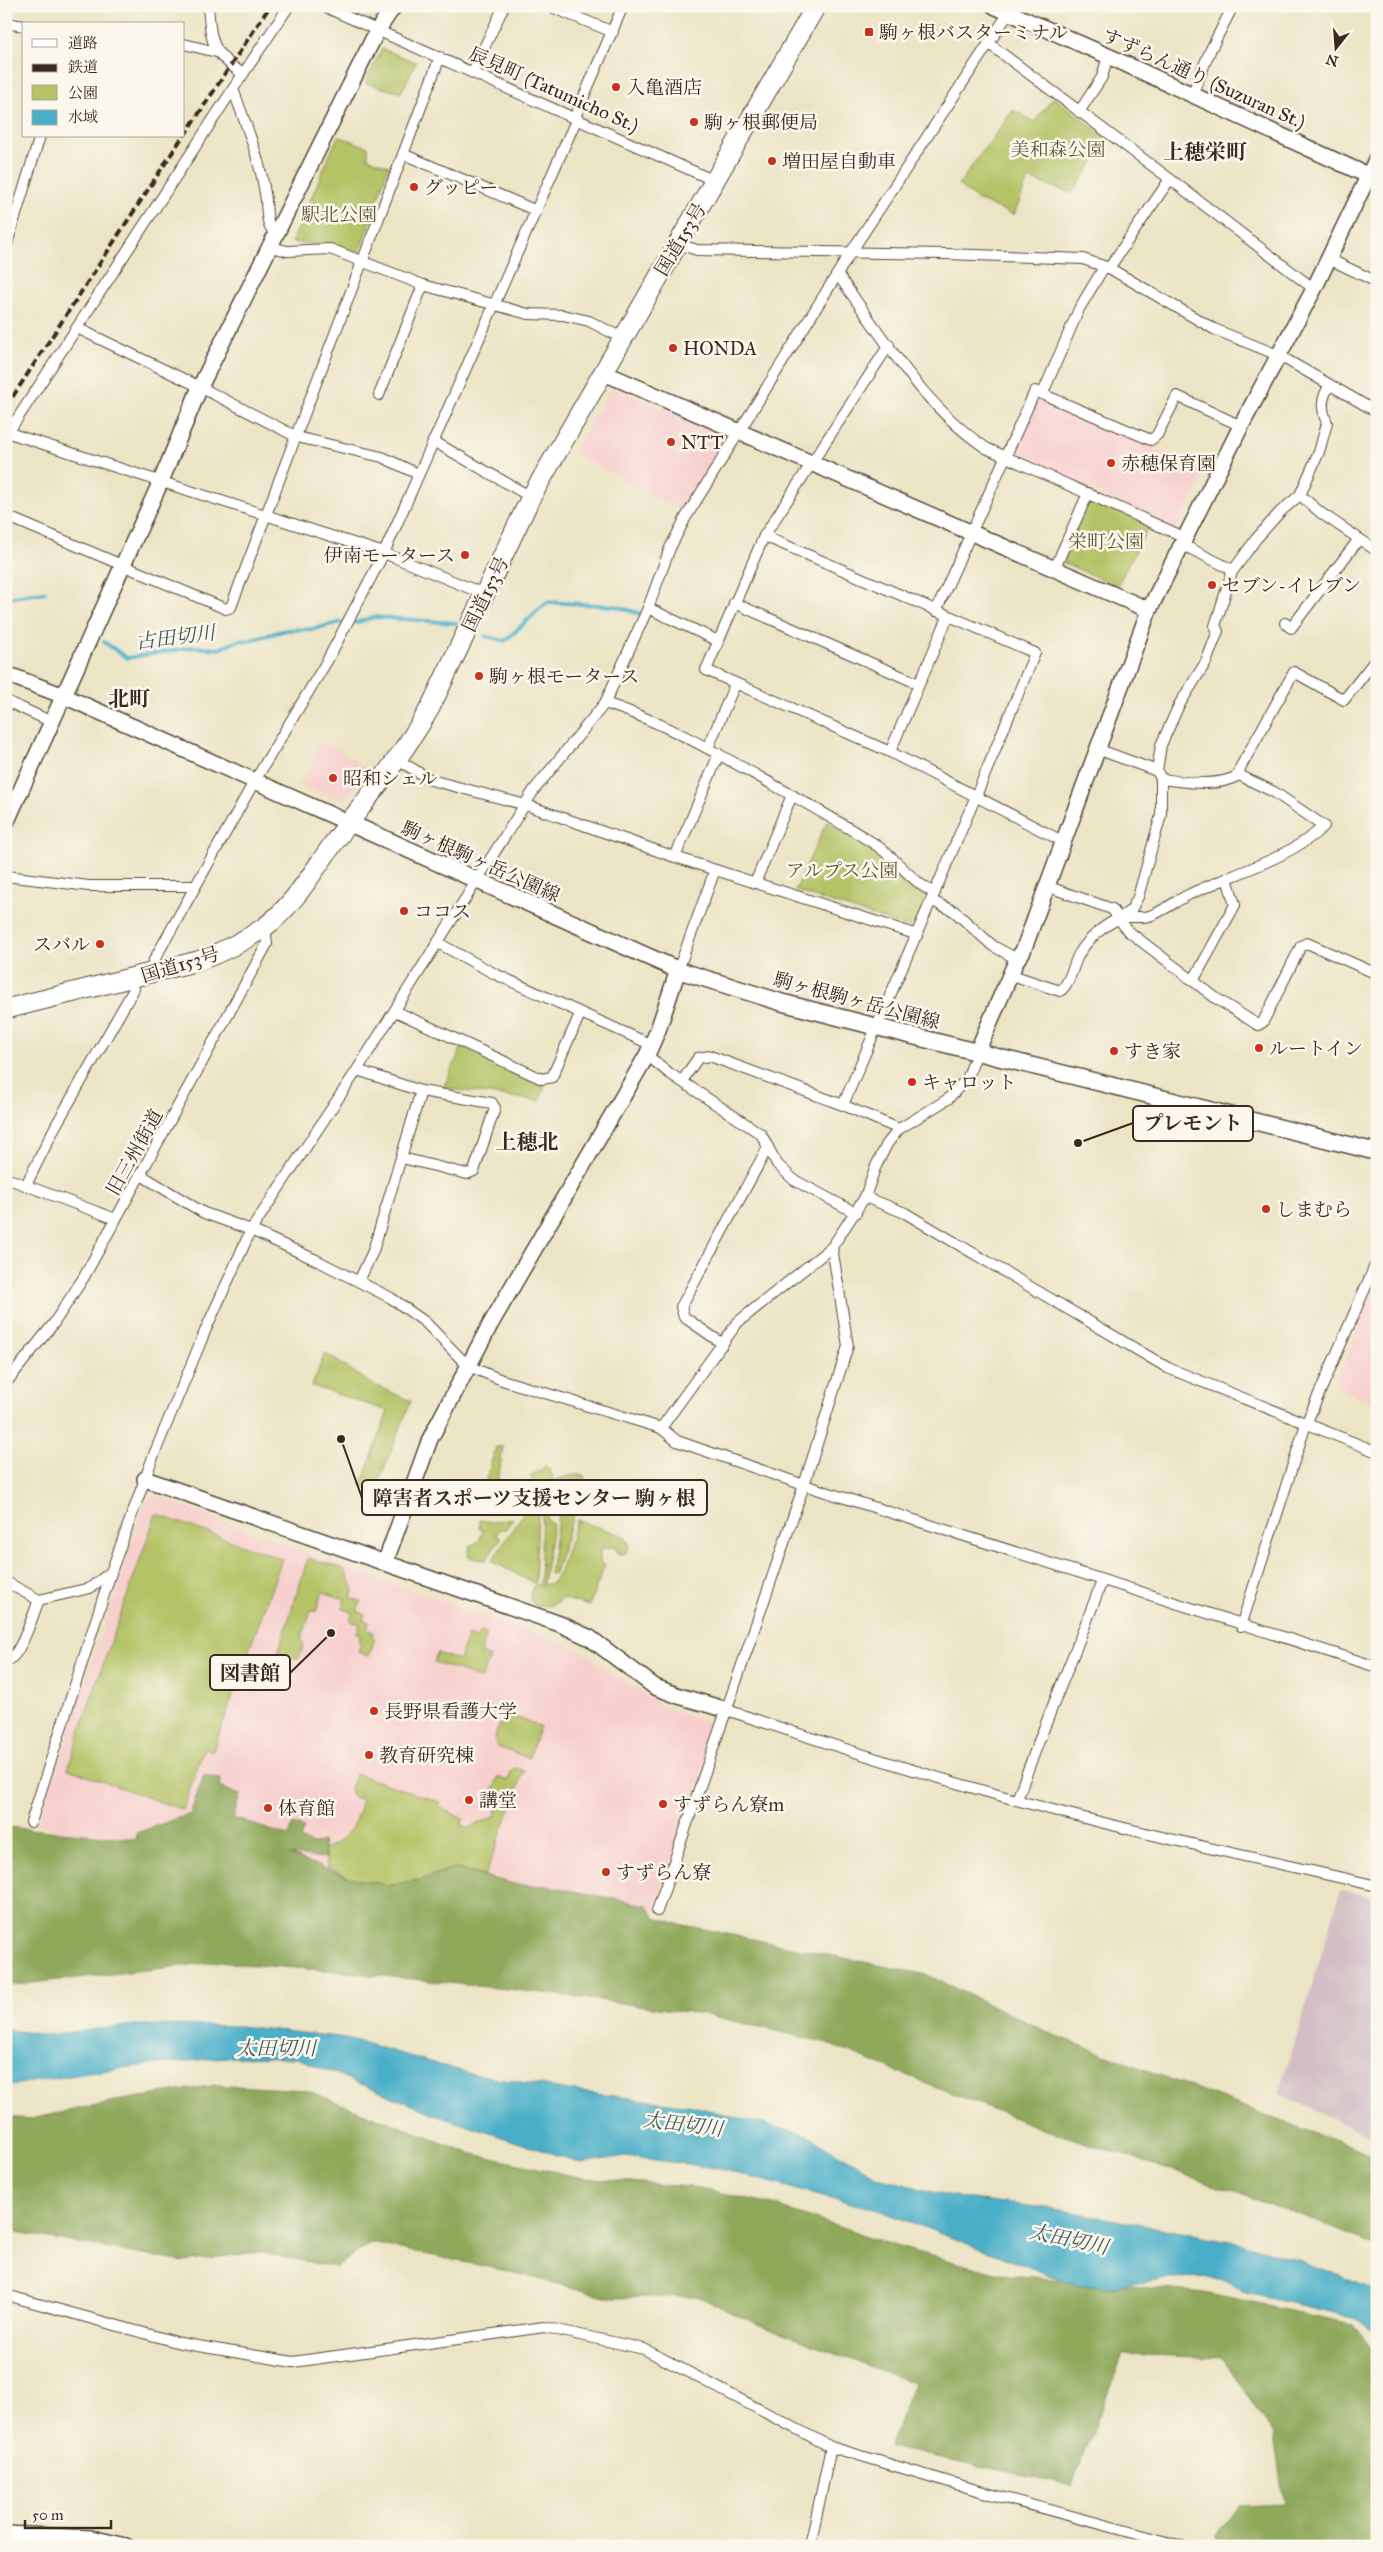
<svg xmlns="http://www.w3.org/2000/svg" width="1383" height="2552" viewBox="0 0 1383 2552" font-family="'IM FELL Great Primer','Noto Serif JP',serif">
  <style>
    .built { fill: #f7d0ce }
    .industrial { fill: #d2bec4 }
    .green { fill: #b4c366; stroke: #787642 }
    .forest { fill: #8fa95b; stroke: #656a3c }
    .water { fill: #49afc8; stroke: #426c73 }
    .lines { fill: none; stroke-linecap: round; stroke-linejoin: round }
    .stream { stroke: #49afc8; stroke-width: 4 }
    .street-casing { stroke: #554637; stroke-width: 12 }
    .secondary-casing { stroke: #554637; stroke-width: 18 }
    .primary-casing { stroke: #554637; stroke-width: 19 }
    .highway-casing { stroke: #554637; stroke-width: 21 }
    .street { stroke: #fff; stroke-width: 10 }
    .secondary { stroke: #fff; stroke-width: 15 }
    .primary { stroke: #fff; stroke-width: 16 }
    .highway { stroke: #fff; stroke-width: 19 }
    .rail { stroke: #3b2a1e; stroke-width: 4; stroke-dasharray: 8 4; stroke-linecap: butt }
    .poi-dot { fill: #c8321e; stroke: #fbf7ec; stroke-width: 2 }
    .labels { text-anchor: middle; stroke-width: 5; stroke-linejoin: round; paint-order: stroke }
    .poi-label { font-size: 19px; fill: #3b2a1e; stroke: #fbf7ec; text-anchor: start }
    .street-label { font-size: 19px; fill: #3b2a1e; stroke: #fbf7ec }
    .park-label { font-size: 19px; fill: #5f5834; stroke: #fbf7ec }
    .water-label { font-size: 20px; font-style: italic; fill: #40595a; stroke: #fbf7ec }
    .quarter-label { font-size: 21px; font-weight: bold; fill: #3b2a1e; stroke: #fbf7ec }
    .leader { fill: none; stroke: #3b2a1e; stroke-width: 2 }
    .callout-dot { fill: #3b2a1e; stroke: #fbf7ec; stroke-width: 2 }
    .callout { fill: #fbf7ec; stroke: #3b2a1e; stroke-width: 2 }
    .callout-label { font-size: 20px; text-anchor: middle; font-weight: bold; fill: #3b2a1e }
  </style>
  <rect width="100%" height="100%" fill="#fbf7ec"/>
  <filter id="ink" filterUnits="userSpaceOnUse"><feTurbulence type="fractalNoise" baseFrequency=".02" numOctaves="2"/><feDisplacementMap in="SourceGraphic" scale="10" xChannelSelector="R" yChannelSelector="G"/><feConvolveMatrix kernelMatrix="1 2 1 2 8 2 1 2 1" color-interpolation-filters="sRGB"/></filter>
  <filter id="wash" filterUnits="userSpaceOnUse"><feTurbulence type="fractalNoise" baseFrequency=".0096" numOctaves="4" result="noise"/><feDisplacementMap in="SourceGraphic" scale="20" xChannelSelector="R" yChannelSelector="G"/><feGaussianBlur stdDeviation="1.12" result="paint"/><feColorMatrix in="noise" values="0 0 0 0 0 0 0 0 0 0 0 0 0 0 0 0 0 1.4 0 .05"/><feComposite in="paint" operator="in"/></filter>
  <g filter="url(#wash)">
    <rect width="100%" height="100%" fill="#ebe4c5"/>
    <g class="built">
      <polygon points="615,388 730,438 685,513 573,452 610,389"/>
      <polygon points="1042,397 1206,472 1176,529 1017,455 1014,449 1034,400"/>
      <polygon points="316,744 331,745 368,770 344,800 297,786 312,769"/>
      <polygon points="1377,1282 1377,1405 1334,1385"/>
      <polygon points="153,1495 343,1566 562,1643 586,1654 662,1707 718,1725 648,1929 111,1849 38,1824 146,1500"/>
    </g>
    <polygon class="industrial" points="1341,1890 1377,1898 1377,2139 1279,2094"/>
    <g class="green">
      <polygon points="382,49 416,62 401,93 365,83"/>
      <polygon points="1054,97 1109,140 1072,193 1028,179 1014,215 978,200 958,185 1013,110 1034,122"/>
      <polygon points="338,136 368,147 368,158 389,166 360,251 292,242"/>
      <polygon points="1095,500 1150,524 1117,586 1062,562 1089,502"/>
      <polygon points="827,821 876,852 925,893 927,899 915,925 907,927 795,891"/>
      <polygon points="462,1047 545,1086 540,1101 443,1088"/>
      <polygon points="325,1353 372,1384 411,1401 376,1489 361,1486 388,1411 312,1386"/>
      <polygon points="496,1447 503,1447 498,1481 501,1488 509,1493 514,1492 522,1502 520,1507 508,1511 505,1507 479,1513 475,1509 481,1493 488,1490 489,1484 486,1479"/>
      <path d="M545 1466C558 1474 554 1499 553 1512L547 1514V1520L553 1525 543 1583H540L542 1506 521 1488 525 1483 527 1486 533 1480 530 1477Z"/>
      <polygon points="575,1475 583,1475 585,1478 555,1573 550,1574 559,1513 557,1479"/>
      <polygon points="530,1503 538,1510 535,1584 492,1561"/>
      <polygon points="156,1514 282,1559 213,1751 204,1748 183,1810 68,1769 88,1707"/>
      <polygon points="513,1518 506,1529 501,1529 496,1535 501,1538 486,1560 475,1559 468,1556 470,1546 479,1541 483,1530 479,1528 480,1520 491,1522"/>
      <path d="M577 1520 624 1536 630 1545 626 1553 622 1554H618L615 1547 600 1549V1561L605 1565 589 1606 563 1598C554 1606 547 1607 535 1606L530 1599V1593L535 1585 550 1584 559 1574Z"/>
      <polygon points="308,1558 344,1569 354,1589 351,1598 361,1601 357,1611 365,1614 363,1620 369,1622 367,1630 374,1632 372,1637 375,1638 369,1656 358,1652 361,1642 359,1641 361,1634 357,1633 360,1624 350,1621 353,1612 342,1609 345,1599 322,1592 316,1612 311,1610 301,1641 304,1643 299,1659 278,1653"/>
      <polygon points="480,1631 487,1634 480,1653 490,1657 482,1679 434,1662 437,1653 459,1660 468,1635 477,1638"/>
      <polygon points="515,1717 540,1726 529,1758 497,1747 494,1739 499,1725"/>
      <path d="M516 1768 524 1771 485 1876 453 1868 420 1880 386 1885 349 1877 327 1867 324 1849C349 1840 356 1823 362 1799L352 1797 350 1787 356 1774 440 1802 438 1807 464 1819 460 1824 469 1828 495 1816 501 1801 491 1797 498 1777 508 1781 511 1771Z"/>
    </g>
    <g class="forest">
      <polygon points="204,1775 221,1779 219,1787 240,1795 233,1818 289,1836 293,1824 304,1828 300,1839 313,1844 323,1841 325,1858 289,1855 349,1877 386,1885 420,1880 453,1868 518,1885 547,1886 647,1905 655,1917 679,1924 927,1975 1056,2036 1377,2157 1377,2246 1268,2202 1040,2128 823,2042 704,2014 553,1994 336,1971 216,1962 6,1986 6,1827 137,1839 136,1833 190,1814"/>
      <polygon points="217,2085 305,2090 469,2153 583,2178 701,2188 767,2203 902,2248 999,2274 1204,2293 1353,2324 1377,2354 1377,2546 1230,2546 1215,2536 1239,2506 1284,2504 1274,2435 1223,2358 1123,2354 1072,2485 889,2447 914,2383 757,2324 697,2296 613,2298 507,2271 371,2243 336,2267 257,2252 183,2262 6,2230 6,2117 30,2119 116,2101"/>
    </g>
    <polygon class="water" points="134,2025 239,2026 347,2038 468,2073 581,2092 693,2106 806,2135 878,2177 947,2196 1061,2210 1241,2243 1304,2262 1377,2291 1377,2332 1353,2317 1246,2293 1221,2278 1165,2279 1117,2286 1079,2286 878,2210 715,2168 626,2156 581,2163 447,2119 297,2058 226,2057 121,2068 6,2086 6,2029 45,2035"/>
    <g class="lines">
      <g class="stream">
        <polyline points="6,598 45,592"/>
        <polyline points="355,623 374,617 456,623"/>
        <polyline points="485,636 505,641 547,602 615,606 641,614"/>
        <polyline points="104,642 127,658 194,647 219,649 240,640 247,641 286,630 313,629 342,622"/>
      </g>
    </g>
  </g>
  <g filter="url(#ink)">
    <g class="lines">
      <defs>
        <g id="street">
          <path d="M208 6C211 43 212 53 243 74"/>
          <polyline points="323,6 715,181"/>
          <polyline points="549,6 613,32"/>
          <polyline points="6,23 24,26"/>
          <polyline points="988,43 1170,179 1109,268"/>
          <polyline points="184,44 216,52"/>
          <polyline points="473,71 504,6"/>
          <path d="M233 89C246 125 261 161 266 200 267 216 266 225 277 236"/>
          <polyline points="1192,95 1210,51 1233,6"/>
          <polyline points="1079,112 1102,77 1108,56"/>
          <polyline points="575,117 623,6"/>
          <polyline points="403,154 537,211"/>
          <polyline points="1170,179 1314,289"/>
          <polyline points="678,244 697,250 947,254 1083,259 1109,268 1214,329 1280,356 1377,412"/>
          <polyline points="6,247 40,136"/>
          <polyline points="272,247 287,251 330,249 423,285 528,314 563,315 589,321 622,338"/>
          <polyline points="1329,259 1377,282"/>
          <path d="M838 275C883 337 922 405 986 448L1184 537"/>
          <polyline points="77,328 200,387 297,437 382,457 418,474"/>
          <polyline points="889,345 764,536 706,670 890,752 1062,841"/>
          <polyline points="1043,393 1079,309 1104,267"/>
          <polyline points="379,395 423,285"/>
          <polyline points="6,432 384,553 484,594"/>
          <polyline points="6,436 233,89 289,6"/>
          <polyline points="433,441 531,497"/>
          <polyline points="1300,495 1321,513 1377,551"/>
          <polyline points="6,516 226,609 231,607 440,57"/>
          <polyline points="764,536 1035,653 976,796 843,1105"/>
          <polyline points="1181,544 1229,568 1232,572"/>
          <polyline points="1054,570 1088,493"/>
          <polyline points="734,603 919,684"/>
          <polyline points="648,608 718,641"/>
          <polyline points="936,611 1035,391 1151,440 1157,435 1177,396 1241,426"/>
          <polyline points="1285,623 1291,628 1359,539"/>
          <polyline points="6,701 52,722"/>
          <path d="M605 703C660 721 706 747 756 775 795 797 835 819 873 843 896 857 911 882 935 893"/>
          <polyline points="708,748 735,684"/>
          <polyline points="1097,749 1157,771"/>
          <polyline points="890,752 948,617"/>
          <polyline points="398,760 431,780 526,805 675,857 918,935"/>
          <path d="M1161 779C1186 782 1217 788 1239 775L1240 768 1294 672 1344 700 1377 658"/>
          <polyline points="675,857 719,754"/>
          <polyline points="6,876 89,886 195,886"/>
          <polyline points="755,883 792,795"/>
          <polyline points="1046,886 1112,909 1128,931 1217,999 1258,1025 1263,1022 1301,946 1307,943 1377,974"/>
          <polyline points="932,901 954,911 993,946 1017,959"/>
          <path d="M1120 918 1131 910 1138 897 1161 815V779L1157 771 1161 745 1179 705 1206 662 1218 631 1215 626 1232 572 1256 539 1280 512 1300 495 1319 452 1327 423C1321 408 1321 398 1330 385"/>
          <polyline points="438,943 495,974 652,1045"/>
          <polyline points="678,970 715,870"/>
          <polyline points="154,972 153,962 254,782 327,661 384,553 577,118"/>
          <path d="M1012 975 1060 991C1070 984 1073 965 1079 954 1087 940 1103 926 1118 919 1128 914 1141 920 1152 915 1165 910 1176 901 1188 895 1232 874 1289 859 1324 826L1274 792 1239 775"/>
          <polyline points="1193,981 1235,905 1227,878"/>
          <polyline points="395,1011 542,1079 552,1077 580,1014"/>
          <polyline points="647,1055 669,1073 761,1134 777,1164 794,1180 856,1213"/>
          <polyline points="357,1070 421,1091 373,1251 359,1281"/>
          <polyline points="682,1081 698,1058 710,1056 843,1105 899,1129"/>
          <polyline points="402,1158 467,1174 474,1171 495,1108 492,1103 421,1091"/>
          <polyline points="141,1175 204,1213 251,1230 316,1260 391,1298 425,1322 468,1366 502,1380 661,1428 738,1322 832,1247 865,1197 875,1168 887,1144 899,1129 948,1099 968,1077 977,1052"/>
          <polyline points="6,1178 116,1219"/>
          <polyline points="26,1185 55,1127 134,989 131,979"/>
          <polyline points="865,1197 905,1213 1168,1368 1377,1452"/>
          <polyline points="723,1344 684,1317 681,1307 768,1147"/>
          <polyline points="6,1383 54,1323 84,1277 267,944 265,926"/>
          <polyline points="661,1428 677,1441 804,1485 1377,1667"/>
          <polyline points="6,1582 39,1600 90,1588 111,1572 153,1457 206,1329 251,1230 357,1070 534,790 605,703 648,608 670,548 686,517 851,252 1012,8"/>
          <polyline points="1241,1626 1306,1424 1377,1261"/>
          <path d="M6 1661C20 1659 33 1614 39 1600"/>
          <path d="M727 1710C822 1742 918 1773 1016 1800 1135 1833 1256 1858 1377 1886"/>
          <path d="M1017 1800C1043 1726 1075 1654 1102 1581"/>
          <polyline points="31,1822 111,1573"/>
          <polyline points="657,1911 804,1485 848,1346 832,1247"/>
          <polyline points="6,2295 180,2343 293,2362 544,2327 644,2349 831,2447 990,2494 1182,2546"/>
          <polyline points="810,2546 831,2447"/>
        </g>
        <g id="secondary">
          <polyline points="994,6 1108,56 1369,176"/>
          <polyline points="602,372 1149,610"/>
          <polyline points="6,674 64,696 349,823"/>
          <polyline points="6,823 161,481 200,387 377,31 394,6"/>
          <polyline points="977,1052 1017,959 1023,951 1149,610 1241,426 1314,289 1377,158"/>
          <polyline points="145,1479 560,1624 590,1638 655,1687 679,1696 727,1710"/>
          <polyline points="385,1563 430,1439 490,1325 647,1055 658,1030 678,970"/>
          <polyline points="6,2534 91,2538 126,2546"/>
        </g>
        <polyline id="primary" points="349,823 678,970 780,1002 877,1027 1377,1152"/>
        <path id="highway" d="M6 1009 198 961C222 952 245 941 266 926 294 905 313 871 333 844 367 798 401 758 430 708L531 497 816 6"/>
      </defs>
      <use href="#street" class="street-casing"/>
      <use href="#secondary" class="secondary-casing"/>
      <use href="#primary" class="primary-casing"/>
      <use href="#highway" class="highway-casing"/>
      <use href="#street" class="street"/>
      <use href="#secondary" class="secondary"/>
      <use href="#primary" class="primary"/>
      <use href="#highway" class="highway"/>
      <g class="rail">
        <polyline points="184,136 270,6"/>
        <polyline points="6,407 183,136"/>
      </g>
    </g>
  </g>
  <g class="poi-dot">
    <rect x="864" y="27" width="10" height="10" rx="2.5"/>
    <circle cx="616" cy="87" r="5"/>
    <circle cx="694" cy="122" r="5"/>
    <circle cx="772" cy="161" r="5"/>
    <circle cx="414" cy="187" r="5"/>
    <circle cx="673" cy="348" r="5"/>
    <circle cx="671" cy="442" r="5"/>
    <circle cx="1111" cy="463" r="5"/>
    <circle cx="465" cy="555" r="5"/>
    <circle cx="1212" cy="585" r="5"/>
    <circle cx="479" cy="676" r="5"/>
    <circle cx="333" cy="778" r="5"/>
    <circle cx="404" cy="911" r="5"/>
    <circle cx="100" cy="944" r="5"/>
    <circle cx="1259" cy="1048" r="5"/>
    <circle cx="1114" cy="1051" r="5"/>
    <circle cx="912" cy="1082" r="5"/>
    <circle cx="1266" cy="1209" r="5"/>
    <circle cx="374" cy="1711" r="5"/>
    <circle cx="369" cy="1755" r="5"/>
    <circle cx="469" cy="1800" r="5"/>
    <circle cx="663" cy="1804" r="5"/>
    <circle cx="268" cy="1808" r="5"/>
    <circle cx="606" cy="1872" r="5"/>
  </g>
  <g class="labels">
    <g class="poi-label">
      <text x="879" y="39">駒ヶ根バスターミナル</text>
      <text x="626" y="94">入亀酒店</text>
      <text x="704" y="129">駒ヶ根郵便局</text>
      <text x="782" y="168">増田屋自動車</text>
      <text x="424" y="194">グッピー</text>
      <text x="683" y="355">HONDA</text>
      <text x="681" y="449">NTT</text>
      <text x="1121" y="470">赤穂保育園</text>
      <text x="455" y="562" text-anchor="end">伊南モータース</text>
      <text x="1222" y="592">セブン-イレブン</text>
      <text x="489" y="683">駒ヶ根モータース</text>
      <text x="343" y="785">昭和シェル</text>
      <text x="414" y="918">ココス</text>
      <text x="90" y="951" text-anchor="end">スバル</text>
      <text x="1269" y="1055">ルートイン</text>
      <text x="1124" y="1058">すき家</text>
      <text x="922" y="1089">キャロット</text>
      <text x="1276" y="1216">しまむら</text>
      <text x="384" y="1718">長野県看護大学</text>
      <text x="379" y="1762">教育研究棟</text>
      <text x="479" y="1807">講堂</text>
      <text x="673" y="1811">すずらん寮m</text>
      <text x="278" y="1815">体育館</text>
      <text x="616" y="1879">すずらん寮</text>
    </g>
    <g class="street-label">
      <text transform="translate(1204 78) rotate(24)" y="7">すずらん通り (Suzuran St.)</text>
      <text transform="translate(554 89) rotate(24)" y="7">辰見町 (Tatumicho St.)</text>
      <text transform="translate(680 239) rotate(-59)" y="7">国道153号</text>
      <text transform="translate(485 594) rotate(-64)" y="7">国道153号</text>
      <text transform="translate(481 861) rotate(24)" y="7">駒ヶ根駒ヶ岳公園線</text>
      <text transform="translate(180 964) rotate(-17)" y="7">国道153号</text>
      <text transform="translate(857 1000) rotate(15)" y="7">駒ヶ根駒ヶ岳公園線</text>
      <text transform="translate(134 1152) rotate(-61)" y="7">旧三州街道</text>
    </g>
    <g class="park-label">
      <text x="1058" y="156">美和森公園</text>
      <text x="339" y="221">駅北公園</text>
      <text x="1106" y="548">栄町公園</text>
      <text x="842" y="877">アルプス公園</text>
    </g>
    <g class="water-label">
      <text transform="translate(175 637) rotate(-7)" y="7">古田切川</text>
      <text x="276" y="2055">太田切川</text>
      <text transform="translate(683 2124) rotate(7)" y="7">太田切川</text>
      <text transform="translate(1069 2239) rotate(12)" y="7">太田切川</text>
    </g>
    <g class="quarter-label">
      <text x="1205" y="159">上穂栄町</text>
      <text x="129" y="706">北町</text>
      <text x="527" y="1149">上穂北</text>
    </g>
  </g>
  <path class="leader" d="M1078 1143L1133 1123M341 1439L362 1498M331 1633L290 1673"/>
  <g class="callout-dot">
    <circle cx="1078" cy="1143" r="5"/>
    <circle cx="341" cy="1439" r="5"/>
    <circle cx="331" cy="1633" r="5"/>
  </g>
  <g class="callout">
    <rect x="1133" y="1106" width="120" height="35" rx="5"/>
    <rect x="362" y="1480" width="345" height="35" rx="5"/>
    <rect x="210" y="1655" width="80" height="35" rx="5"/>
  </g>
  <g class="callout-label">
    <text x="1193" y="1130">プレモント</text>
    <text x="534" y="1505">障害者スポーツ支援センター 駒ヶ根</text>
    <text x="250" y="1680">図書館</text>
  </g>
  <rect width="1383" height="2552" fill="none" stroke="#fbf7ec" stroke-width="25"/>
  <rect x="22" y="22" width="162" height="115" fill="#fbf7ec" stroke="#aea59a"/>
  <rect x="32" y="39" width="25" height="8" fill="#ffffff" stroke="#aea59a"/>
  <text x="68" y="48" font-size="15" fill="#3b2a1e">道路</text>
  <rect x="32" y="64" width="25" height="8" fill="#3b2a1e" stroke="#aea59a"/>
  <text x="68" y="72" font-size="15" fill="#3b2a1e">鉄道</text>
  <rect x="32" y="85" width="25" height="15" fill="#b4c366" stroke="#aea59a"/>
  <text x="68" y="98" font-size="15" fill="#3b2a1e">公園</text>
  <rect x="32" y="110" width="25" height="15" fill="#49afc8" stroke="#aea59a"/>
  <text x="68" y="122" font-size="15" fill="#3b2a1e">水域</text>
  <g transform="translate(1336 48) rotate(197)" stroke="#fbf7ec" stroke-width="4" paint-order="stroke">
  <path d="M0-4L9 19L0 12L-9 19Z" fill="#3b2a1e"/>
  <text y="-8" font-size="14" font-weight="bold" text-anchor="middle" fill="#3b2a1e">N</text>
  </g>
  <path d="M25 2520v8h86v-8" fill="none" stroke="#3b2a1e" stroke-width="2.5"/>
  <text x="32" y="2520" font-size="15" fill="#3b2a1e" stroke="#fbf7ec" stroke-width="4" paint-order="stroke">50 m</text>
</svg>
